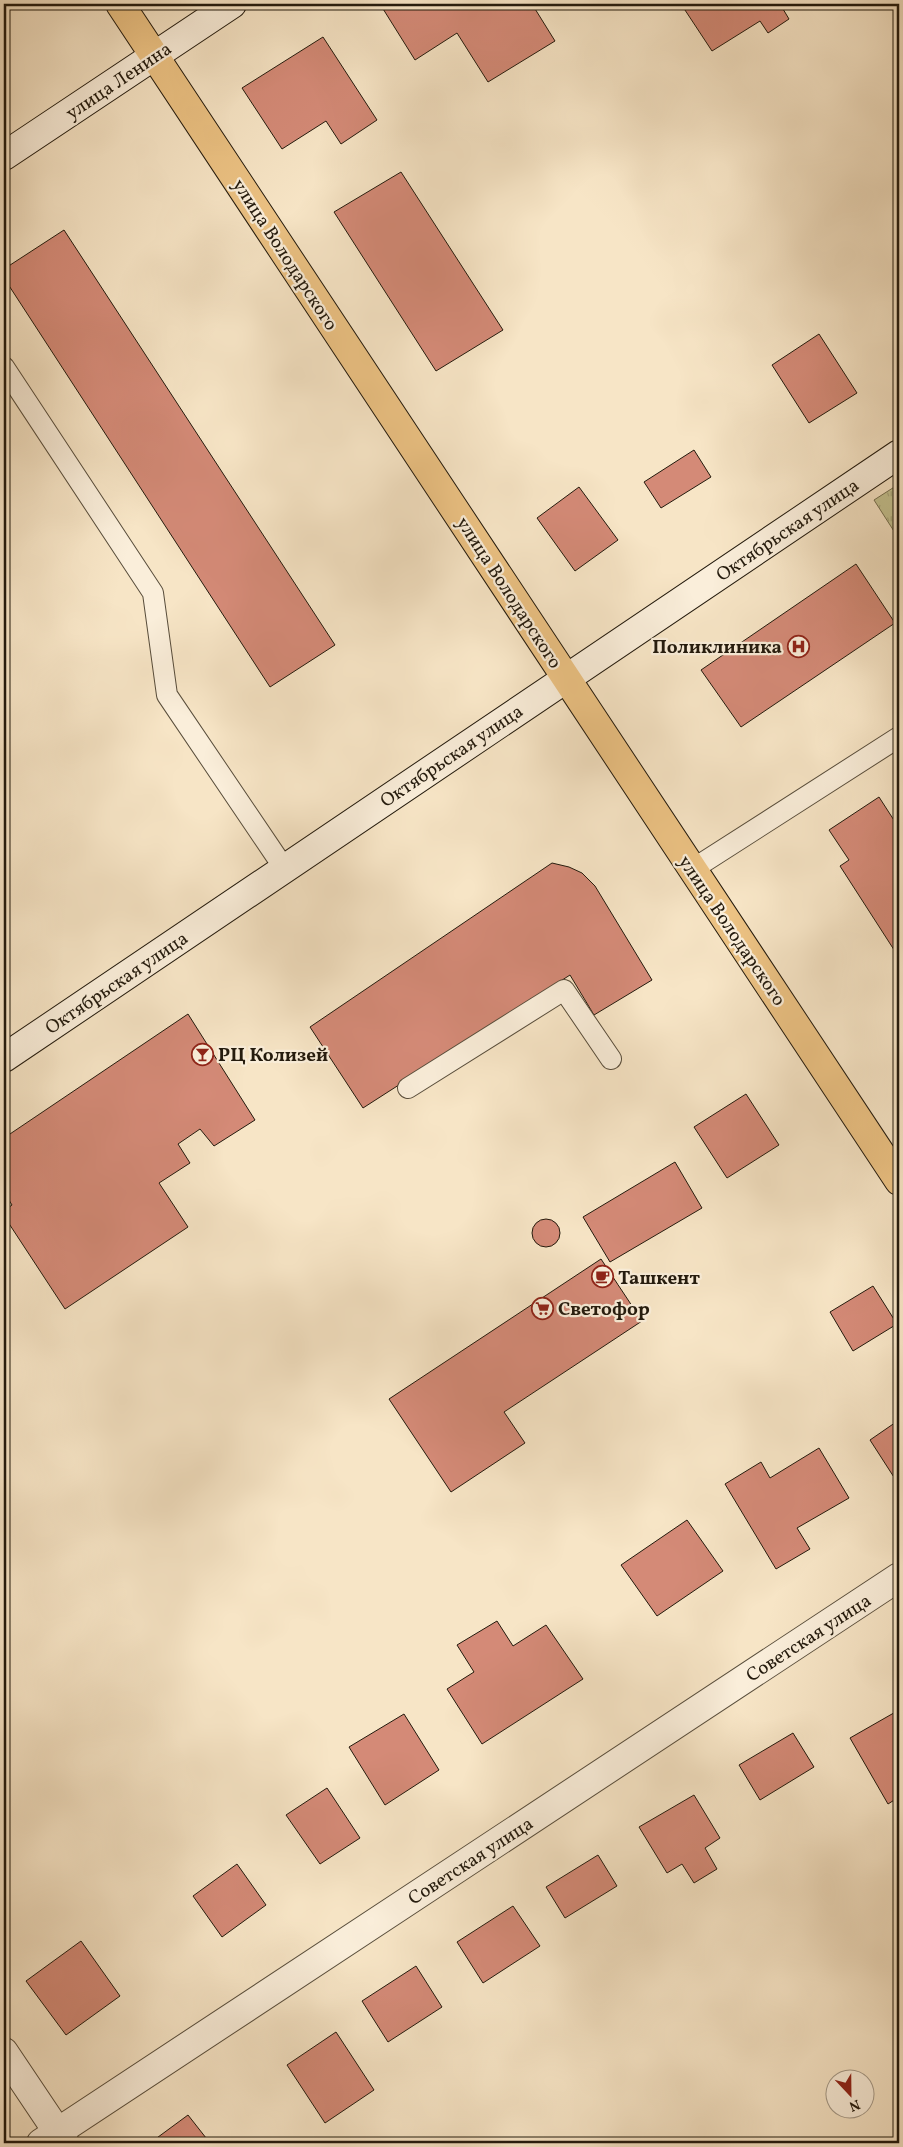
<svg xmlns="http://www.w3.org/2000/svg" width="903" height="2147" viewBox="0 0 903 2147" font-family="Vollkorn,serif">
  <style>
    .grass { fill: url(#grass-tufts); stroke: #746e4e }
    .building { fill: #d48a77; stroke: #231a0d }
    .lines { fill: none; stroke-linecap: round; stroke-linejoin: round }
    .lane-casing { stroke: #584d3b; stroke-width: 22 }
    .street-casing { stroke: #584d3b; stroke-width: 30 }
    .secondary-casing { stroke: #231a0d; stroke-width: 30 }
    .primary-casing { stroke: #231a0d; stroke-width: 30 }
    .lane { stroke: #faeeda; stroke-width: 20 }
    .street { stroke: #faeeda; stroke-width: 28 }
    .secondary { stroke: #faeeda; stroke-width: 28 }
    .primary { stroke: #ecc283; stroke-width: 28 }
    .labels { text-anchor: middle; stroke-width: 4.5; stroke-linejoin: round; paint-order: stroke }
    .street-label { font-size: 19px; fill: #231a0d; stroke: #faeeda }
    .poi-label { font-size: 19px; font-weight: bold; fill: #231a0d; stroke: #faeeda; text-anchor: start }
  </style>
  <defs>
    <pattern id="grass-tufts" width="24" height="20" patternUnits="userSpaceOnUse" patternTransform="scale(1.25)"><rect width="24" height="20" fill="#c4c290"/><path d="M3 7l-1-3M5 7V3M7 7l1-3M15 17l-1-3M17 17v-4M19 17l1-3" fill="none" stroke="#a8a67b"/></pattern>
  </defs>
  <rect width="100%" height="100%" fill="#f7e5c6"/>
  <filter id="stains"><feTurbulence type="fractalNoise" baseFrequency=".004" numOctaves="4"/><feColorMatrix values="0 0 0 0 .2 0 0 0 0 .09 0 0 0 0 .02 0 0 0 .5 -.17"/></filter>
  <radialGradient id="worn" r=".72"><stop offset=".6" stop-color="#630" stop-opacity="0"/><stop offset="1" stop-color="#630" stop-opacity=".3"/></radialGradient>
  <polygon class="grass" points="899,484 899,539 874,500"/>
  <g class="building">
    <polygon points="380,4 532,4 555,41 488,82 457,33 415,60"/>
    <polygon points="681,4 791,4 783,9 789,19 768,33 760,21 712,51"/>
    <polygon points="323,37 377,120 341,144 326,121 282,149 242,88"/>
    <polygon points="401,172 503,330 436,371 334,212"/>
    <polygon points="64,230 335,645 270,687 4,278 4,269"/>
    <polygon points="819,334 857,393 809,423 772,365"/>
    <polygon points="694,450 711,477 661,508 644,482"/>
    <polygon points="579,487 618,540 575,571 537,518"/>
    <polygon points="856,564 895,623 741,727 701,670"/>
    <polygon points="879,797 899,828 898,956 840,866 849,860 829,830"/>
    <polygon points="552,863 569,867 582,873 595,886 652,980 594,1015 570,975 363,1108 310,1027"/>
    <polygon points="188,1014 255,1120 214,1146 200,1129 178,1144 190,1163 159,1183 188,1227 65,1309 4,1216 4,1211 12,1205 4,1192 4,1138"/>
    <polygon points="746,1094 779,1145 727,1178 694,1127"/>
    <polygon points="675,1162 702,1208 610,1262 583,1217"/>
    <circle cx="546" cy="1233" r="14"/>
    <polygon points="601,1259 642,1321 504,1412 525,1443 451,1492 389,1399"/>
    <polygon points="873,1286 897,1324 853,1351 830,1312"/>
    <polygon points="899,1420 899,1485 870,1440"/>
    <polygon points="819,1448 849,1498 797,1528 810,1549 776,1569 725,1484 761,1462 770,1478"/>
    <polygon points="687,1520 723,1571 657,1616 621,1565"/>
    <polygon points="497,1621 513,1646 546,1625 583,1679 482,1744 447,1689 474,1672 457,1645"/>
    <polygon points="899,1710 899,1797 888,1804 850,1738"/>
    <polygon points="404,1714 439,1770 385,1805 349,1747"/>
    <polygon points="793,1733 814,1767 760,1800 739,1765"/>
    <polygon points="327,1788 360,1838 320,1864 286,1815"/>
    <polygon points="694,1795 720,1838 705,1848 717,1869 694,1883 682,1864 667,1873 639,1827"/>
    <polygon points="598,1855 617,1886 565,1918 546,1887"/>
    <polygon points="237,1864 266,1905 222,1937 193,1896"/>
    <polygon points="513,1906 540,1946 483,1983 457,1942"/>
    <polygon points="81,1941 120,1996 66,2035 26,1981"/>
    <polygon points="416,1966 442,2007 388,2042 362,2001"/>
    <polygon points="336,2032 374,2090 325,2123 287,2065"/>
    <polygon points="188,2115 210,2143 150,2143"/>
  </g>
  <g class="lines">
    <defs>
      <g id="lane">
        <polyline points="4,367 153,593 167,695 284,868"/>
        <polyline points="693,869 899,737"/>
        <polyline points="408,1088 564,990 611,1059"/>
      </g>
      <g id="street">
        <polyline points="4,2052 65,2143"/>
        <polyline points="41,2143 899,1577"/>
      </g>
      <g id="secondary">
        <polyline points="4,156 232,4"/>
        <polyline points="4,1058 899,454"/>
      </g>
      <polyline id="primary" points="120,4 899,1181"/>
    </defs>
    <use href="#lane" class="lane-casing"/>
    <use href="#street" class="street-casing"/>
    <use href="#secondary" class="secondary-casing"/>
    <use href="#primary" class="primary-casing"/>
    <use href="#lane" class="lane"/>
    <use href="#street" class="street"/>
    <use href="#secondary" class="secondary"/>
    <use href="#primary" class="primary"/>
  </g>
  <defs>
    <symbol id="hospital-ring" viewBox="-11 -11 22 22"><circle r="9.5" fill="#faeeda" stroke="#8f2418" stroke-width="1.5"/><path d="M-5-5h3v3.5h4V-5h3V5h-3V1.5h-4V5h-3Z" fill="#8f2418"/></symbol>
    <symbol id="bar-ring" viewBox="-11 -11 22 22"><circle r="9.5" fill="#faeeda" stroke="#8f2418" stroke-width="1.5"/><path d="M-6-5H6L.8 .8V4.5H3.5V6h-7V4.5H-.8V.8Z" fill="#8f2418"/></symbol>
    <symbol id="cafe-ring" viewBox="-11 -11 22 22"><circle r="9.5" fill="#faeeda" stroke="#8f2418" stroke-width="1.5"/><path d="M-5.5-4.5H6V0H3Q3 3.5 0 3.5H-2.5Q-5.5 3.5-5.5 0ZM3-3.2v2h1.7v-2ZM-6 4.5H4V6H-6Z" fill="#8f2418"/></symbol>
    <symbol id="supermarket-ring" viewBox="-11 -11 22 22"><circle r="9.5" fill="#faeeda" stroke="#8f2418" stroke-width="1.5"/><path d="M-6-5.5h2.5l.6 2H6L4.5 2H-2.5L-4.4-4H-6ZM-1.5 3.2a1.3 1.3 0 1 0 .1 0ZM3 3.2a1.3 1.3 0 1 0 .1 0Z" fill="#8f2418"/></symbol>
  </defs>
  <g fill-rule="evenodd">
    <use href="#hospital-ring" x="786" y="634" width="25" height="25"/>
    <use href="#bar-ring" x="190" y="1042" width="25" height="25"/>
    <use href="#cafe-ring" x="590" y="1264" width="25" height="25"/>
    <use href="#supermarket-ring" x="530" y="1296" width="25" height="25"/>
  </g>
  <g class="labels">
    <g class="street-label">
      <text transform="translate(118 80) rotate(-34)" y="7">улица Ленина</text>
      <text transform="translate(286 254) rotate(57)" y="7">улица Володарского</text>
      <text transform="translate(787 529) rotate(-34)" y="7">Октябрьская улица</text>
      <text transform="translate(510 592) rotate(57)" y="7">улица Володарского</text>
      <text transform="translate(451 755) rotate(-34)" y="7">Октябрьская улица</text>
      <text transform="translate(733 930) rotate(56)" y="7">улица Володарского</text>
      <text transform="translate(116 982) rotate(-34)" y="7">Октябрьская улица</text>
      <text transform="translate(808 1637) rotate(-33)" y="7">Советская улица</text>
      <text transform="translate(470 1860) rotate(-33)" y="7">Советская улица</text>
    </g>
    <g class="poi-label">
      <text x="782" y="653" text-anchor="end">Поликлиника</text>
      <text x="218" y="1061">РЦ Колизей</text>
      <text x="618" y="1284">Ташкент</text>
      <text x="558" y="1315">Светофор</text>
    </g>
  </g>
  <rect width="903" height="2147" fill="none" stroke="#f7e5c6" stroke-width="20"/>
  <rect x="5" y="5" width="893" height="2137" fill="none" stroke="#231a0d" stroke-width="2.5"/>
  <rect x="10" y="10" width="883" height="2127" fill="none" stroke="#231a0d"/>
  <g transform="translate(850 2094) rotate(158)"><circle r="24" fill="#faeeda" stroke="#a49988"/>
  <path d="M0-4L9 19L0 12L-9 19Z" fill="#8f2418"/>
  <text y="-8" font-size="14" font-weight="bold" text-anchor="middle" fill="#231a0d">N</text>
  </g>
  <rect width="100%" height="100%" filter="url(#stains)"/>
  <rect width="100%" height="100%" fill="url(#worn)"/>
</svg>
